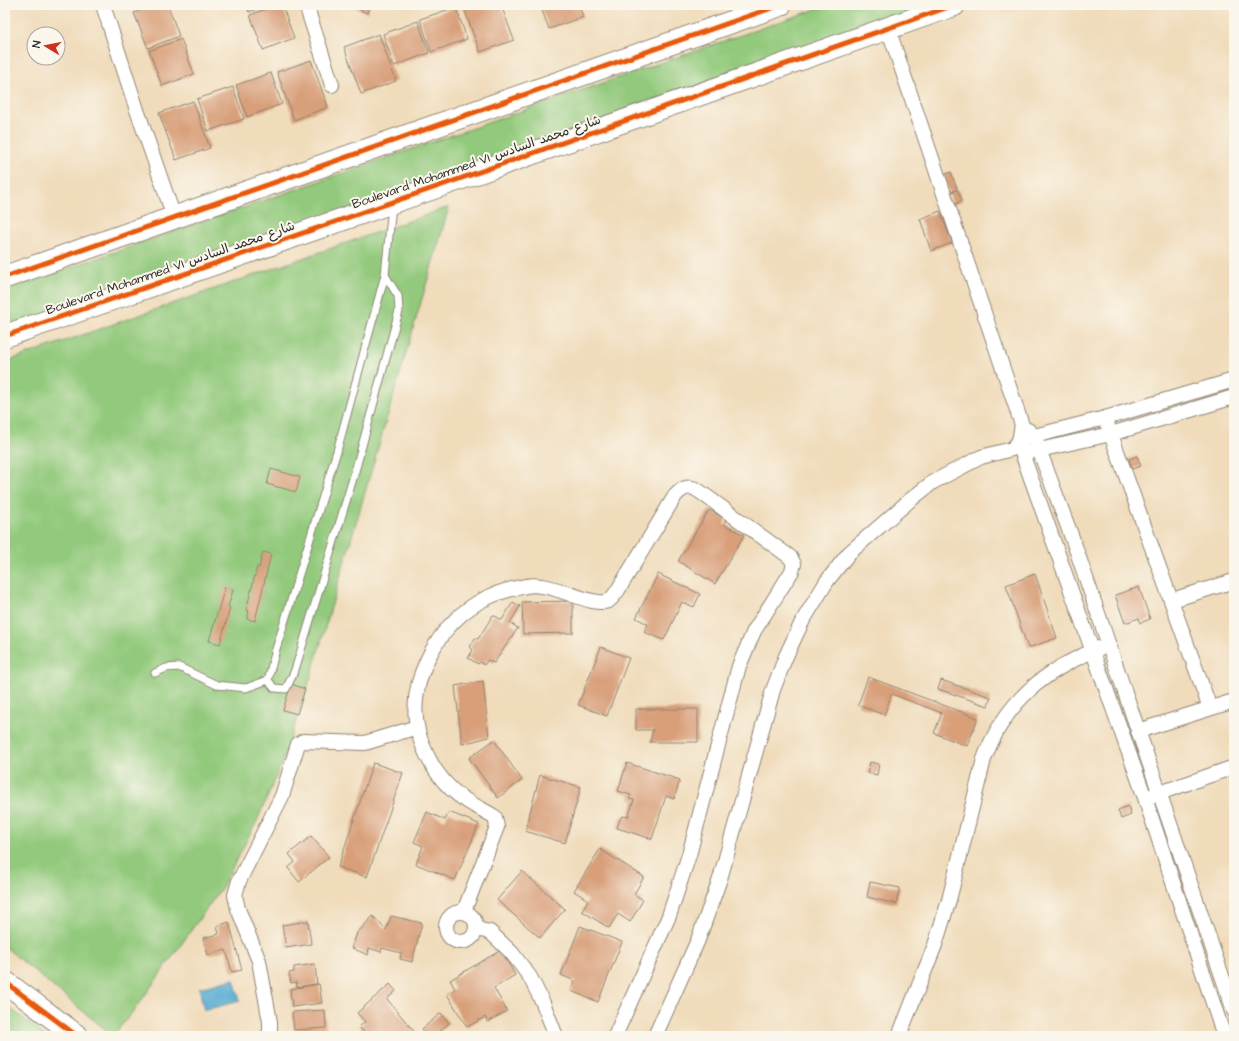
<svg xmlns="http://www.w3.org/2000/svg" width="1239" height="1041" viewBox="0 0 1239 1041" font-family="'Architects Daughter','Playpen Sans Arabic',sans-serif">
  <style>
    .green { fill: #92c97c; stroke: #5e7a54 }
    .water { fill: #54acd1; stroke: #406c7e }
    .building { fill: #d89f79 }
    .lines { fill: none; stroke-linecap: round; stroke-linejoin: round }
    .lane-casing { stroke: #8e8473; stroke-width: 9 }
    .street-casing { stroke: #8e8473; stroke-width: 16 }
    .primary-casing { stroke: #8e8473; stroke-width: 24 }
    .lane { stroke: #fff; stroke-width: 7 }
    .street { stroke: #fff; stroke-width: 14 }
    .primary { stroke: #fff; stroke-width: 22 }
    .cycleway-casing { stroke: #fbf7ec; stroke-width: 8 }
    .cycleway { stroke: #e8590c; stroke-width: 5 }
    .labels { text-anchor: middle; stroke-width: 4; stroke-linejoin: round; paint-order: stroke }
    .street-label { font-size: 13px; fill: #2b2b2b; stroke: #fbf7ec }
  </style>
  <rect width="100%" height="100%" fill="#fbf7ec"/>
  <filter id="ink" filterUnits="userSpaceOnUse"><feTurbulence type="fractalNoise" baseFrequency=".025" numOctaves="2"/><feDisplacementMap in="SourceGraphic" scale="8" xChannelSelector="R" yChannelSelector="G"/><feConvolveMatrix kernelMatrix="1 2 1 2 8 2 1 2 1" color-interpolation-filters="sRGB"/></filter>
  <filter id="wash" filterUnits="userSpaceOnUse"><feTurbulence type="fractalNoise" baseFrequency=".012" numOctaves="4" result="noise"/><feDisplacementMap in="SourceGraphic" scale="16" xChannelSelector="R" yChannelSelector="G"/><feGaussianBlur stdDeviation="0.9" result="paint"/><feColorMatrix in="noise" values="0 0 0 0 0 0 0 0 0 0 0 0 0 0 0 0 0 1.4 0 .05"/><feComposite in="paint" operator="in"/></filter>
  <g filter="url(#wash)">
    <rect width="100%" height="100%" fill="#f0dcbb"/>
    <g class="green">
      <polygon points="828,5 933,5 5,329 5,290"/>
      <polygon points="449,207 310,679 282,763 257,821 222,887 138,1005 113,1036 5,947 5,362"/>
      <polygon points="5,1004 45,1036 5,1036"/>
    </g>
    <polygon class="water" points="234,979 240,1001 204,1010 199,988"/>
    <g id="blocks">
      <g class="building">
        <polygon points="155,5 168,5 179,36 148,48 134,13"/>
        <polygon points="246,5 267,5 249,12"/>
        <polygon points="276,5 282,5 294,38 263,50 250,15"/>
        <polygon points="350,5 370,5 367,13"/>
        <polygon points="501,5 514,40 480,52 463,6"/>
        <polygon points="540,5 579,5 583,17 549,29"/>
        <polygon points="456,7 467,39 431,52 420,19"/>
        <polygon points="418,21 429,53 394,66 383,34"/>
        <polygon points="379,34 396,81 361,94 344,47"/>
        <polygon points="181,39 194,74 162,86 149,51"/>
        <polygon points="311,60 328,107 294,120 277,72"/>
        <polygon points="271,73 282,104 247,117 236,85"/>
        <polygon points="233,87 244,119 208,131 197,99"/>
        <polygon points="193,101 210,148 176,160 159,113"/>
        <polygon points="951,172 957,189 949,192 943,175"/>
        <polygon points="958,190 962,201 953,205 949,193"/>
        <polygon points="940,211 952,243 931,251 920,219"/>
        <polygon points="1137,456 1141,466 1132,469 1129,459"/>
        <polygon points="271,469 300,477 296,492 267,484"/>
        <polygon points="709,510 726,519 724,524 744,535 715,584 678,561"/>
        <polygon points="263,552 271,554 255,621 247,619 249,611 246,611 257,567 259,568"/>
        <polygon points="658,574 700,594 694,607 682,602 664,640 644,632 648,624 636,618"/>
        <polygon points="1035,574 1057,638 1028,648 1006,585"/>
        <polygon points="225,587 233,590 228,607 230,608 220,644 209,641"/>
        <polygon points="1139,587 1150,619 1140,623 1139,618 1125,623 1115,595"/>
        <polygon points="573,601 573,633 523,634 522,602"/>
        <polygon points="513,602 520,606 510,623 518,628 494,663 488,660 484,665 480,662 478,664 468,658 473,650 470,647 475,638 478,639 493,615 502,620"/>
        <polygon points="601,647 629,658 607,716 578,705"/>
        <polygon points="868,677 978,718 967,746 934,733 942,713 892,694 884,715 858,705"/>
        <polygon points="941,680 991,697 988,706 938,689"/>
        <polygon points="483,681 489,737 462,744 455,686"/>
        <polygon points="291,684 305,689 297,714 283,710"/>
        <polygon points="636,709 698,709 698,742 650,742 653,730 636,730"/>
        <polygon points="494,740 522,780 498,798 469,758"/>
        <polygon points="870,762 879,764 877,775 867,773"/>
        <polygon points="373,763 403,773 367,877 338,867"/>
        <polygon points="627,763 680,780 674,799 666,796 652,839 617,828 620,819 623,816 628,817 634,800 629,799 631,795 618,791"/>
        <polygon points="540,775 581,787 565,843 525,831"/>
        <polygon points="1128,806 1131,815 1121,819 1118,810"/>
        <polygon points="427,812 445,820 449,812 479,824 455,880 416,864 423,846 414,842"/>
        <polygon points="311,836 329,857 299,882 288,868 295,862 289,854"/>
        <polygon points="600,849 644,877 634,894 643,900 630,922 618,914 609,928 582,911 588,900 574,891"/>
        <polygon points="522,871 565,909 540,938 497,900"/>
        <polygon points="870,882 900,888 896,904 867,897"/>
        <polygon points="373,916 386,930 391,916 422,923 412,962 400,959 401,953 382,948 381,952 369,948 368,955 352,948 357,933"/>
        <polygon points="308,921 311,944 286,948 282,925"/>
        <polygon points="229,922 242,970 232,972 226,950 208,955 203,938 219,934 217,926"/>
        <polygon points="580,926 622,942 598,1002 571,991 575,981 561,975"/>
        <polygon points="501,950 515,975 494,988 507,1011 488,1022 485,1017 467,1027 447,994 455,989 450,980"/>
        <polygon points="315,964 317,984 297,987 296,982 291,983 289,973 294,972 294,967"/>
        <polygon points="319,984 322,1003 292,1007 290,989"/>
        <polygon points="390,984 396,991 387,999 417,1035 416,1036 373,1036 369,1031 366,1034 359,1027 365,1022 357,1013"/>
        <polygon points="325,1010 326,1028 294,1030 292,1012"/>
        <polygon points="441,1013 449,1023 435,1036 432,1033 428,1036 422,1029"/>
      </g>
    </g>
  </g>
  <g filter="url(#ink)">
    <use href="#blocks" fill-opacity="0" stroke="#8e8473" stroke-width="1"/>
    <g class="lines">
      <defs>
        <g id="lane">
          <polyline points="385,275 398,296 399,311 354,475 295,670 286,689 274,688 268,680 276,649 337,451 385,275 392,206"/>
          <polyline points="155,673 166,668 179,667 217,685 246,688 268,680"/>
        </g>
        <g id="street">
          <polyline points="103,5 137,110 174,217"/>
          <polyline points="306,5 332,85"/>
          <polyline points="888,28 1022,425 1019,441 1022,453 1145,798 1224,1036"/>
          <polyline points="1105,418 1210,708"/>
          <polyline points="1028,430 1034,436 1074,543 1234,1011"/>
          <polyline points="1030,452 1111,434 1234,397"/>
          <polyline points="1172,600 1234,581"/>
          <polyline points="1138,731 1234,701"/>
          <polyline points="1151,796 1234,767"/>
          <path d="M464 911 497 827 495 817C484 810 472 805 461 797 440 782 427 760 419 735 405 686 435 629 477 603 492 594 509 589 526 586 551 580 590 608 608 601 612 599 615 594 618 590L675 496C683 487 689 485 699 491L790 557 794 564 792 571 754 631 739 666 689 855 669 916 615 1036"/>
          <circle cx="461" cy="927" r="15"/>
          <polyline points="476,929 490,932 512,953 530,977 543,1003 556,1036"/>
          <polyline points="267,1036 270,1034 270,1022 259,961 238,909 235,895 239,881 282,796 298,744 303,741 365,743 417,727"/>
          <polyline points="655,1036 698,940 720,879 773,690 786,656 802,622 827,581 849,553 909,501 933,482 981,457 1012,449 1019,441 1034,436 1105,418 1234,380"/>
          <path d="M899 1036 935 945 949 900 984 759C1006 700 1045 670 1102 647"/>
        </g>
        <g id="primary">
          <polyline points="5,277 780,5"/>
          <polyline points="5,336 442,185 954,5"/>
          <polyline points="5,982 77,1036"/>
        </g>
      </defs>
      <use href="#lane" class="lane-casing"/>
      <use href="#street" class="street-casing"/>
      <use href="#primary" class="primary-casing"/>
      <use href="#lane" class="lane"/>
      <use href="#street" class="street"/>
      <use href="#primary" class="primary"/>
      <defs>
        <g id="cycleway">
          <polyline points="5,277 780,5"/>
          <polyline points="5,336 442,185 954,5"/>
          <polyline points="5,982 77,1036"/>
        </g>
      </defs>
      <use href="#cycleway" class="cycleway-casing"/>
      <use href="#cycleway" class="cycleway"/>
    </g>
  </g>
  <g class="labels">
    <g class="street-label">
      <text transform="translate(476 161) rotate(-19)" y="5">Boulevard Mohammed VI شارع محمد السادس</text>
      <text transform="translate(170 267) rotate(-19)" y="5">Boulevard Mohammed VI شارع محمد السادس</text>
    </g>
  </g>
  <rect width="1239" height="1041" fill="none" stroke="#fbf7ec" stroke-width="20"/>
  <g transform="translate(46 46) rotate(280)"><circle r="19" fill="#fbf7ec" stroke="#a8a59f"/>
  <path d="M0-3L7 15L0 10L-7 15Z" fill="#c8321e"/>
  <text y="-6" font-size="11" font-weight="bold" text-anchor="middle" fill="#2b2b2b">N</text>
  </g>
</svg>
